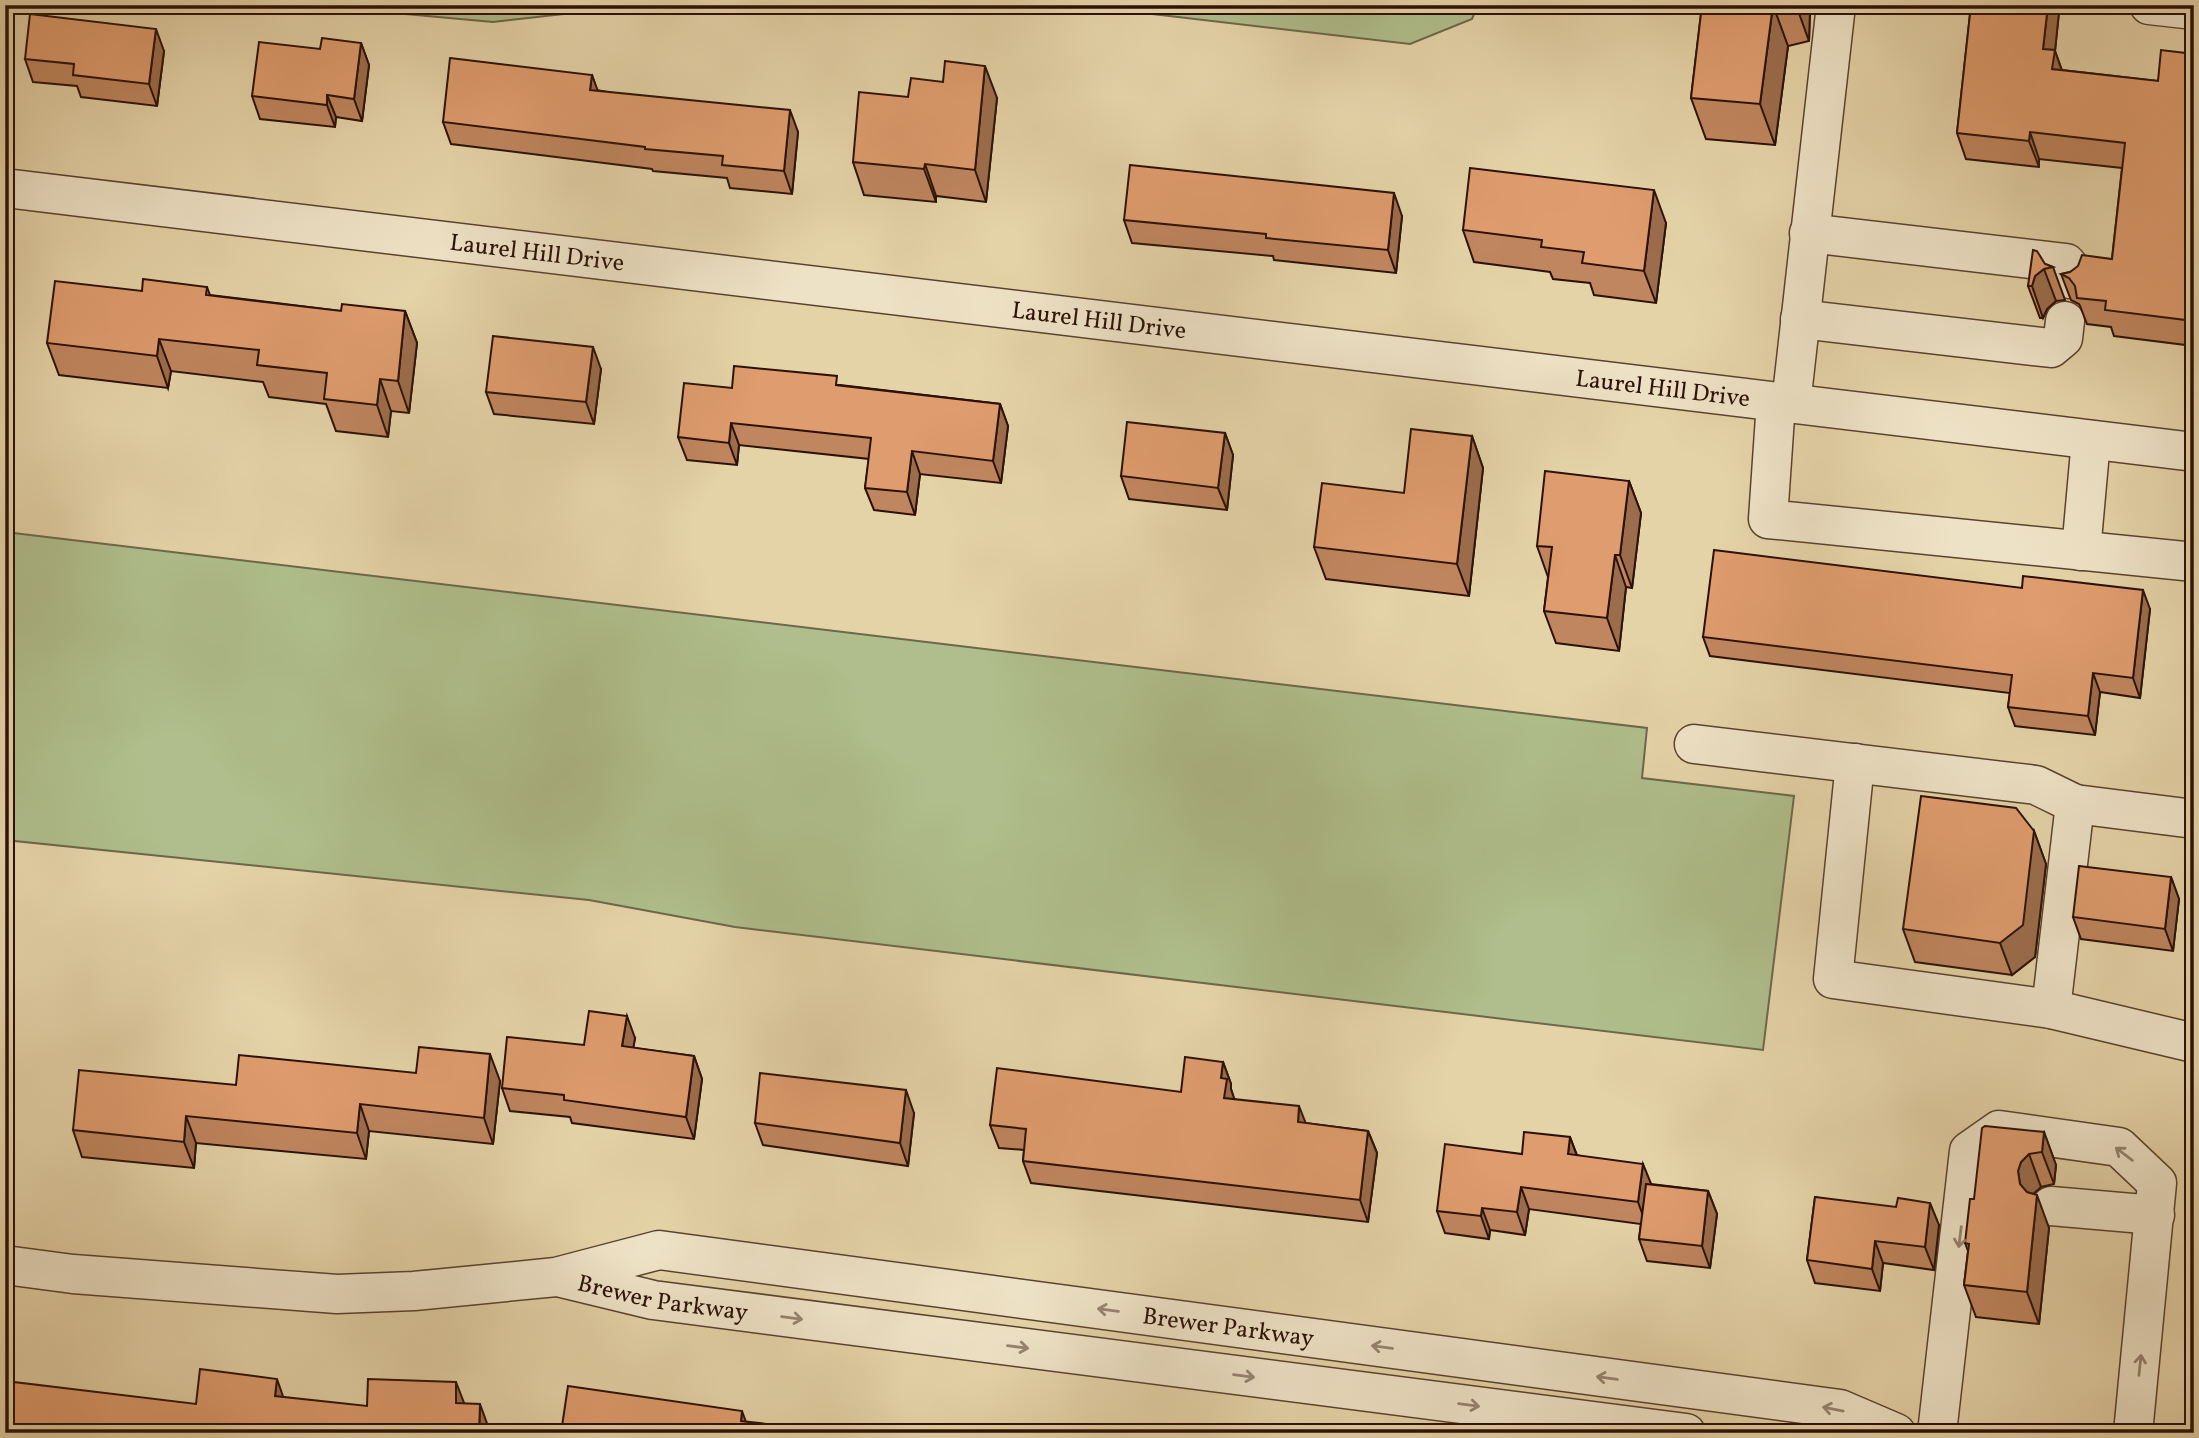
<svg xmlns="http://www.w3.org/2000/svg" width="2199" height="1438" viewBox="0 0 2199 1438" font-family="Vollkorn,serif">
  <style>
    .green { fill: #afbe8c; stroke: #6d6849; stroke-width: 2 }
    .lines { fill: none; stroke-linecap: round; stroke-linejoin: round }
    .minor-casing { stroke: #5a422e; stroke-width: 41 }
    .minor { stroke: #eee2c6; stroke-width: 38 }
    .wall { fill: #c0865f; stroke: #2b1106; stroke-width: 2 }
    .shaded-wall { fill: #9c6d4d; stroke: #2b1106; stroke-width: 2 }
    .building { fill: #df9c6e; stroke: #2b1106; stroke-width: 2 }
    .oneway { stroke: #968470 }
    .labels { text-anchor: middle; stroke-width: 7; stroke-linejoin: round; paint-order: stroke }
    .street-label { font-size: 24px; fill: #2b1106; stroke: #eee2c6 }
  </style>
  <rect width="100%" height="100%" fill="#e5d3a8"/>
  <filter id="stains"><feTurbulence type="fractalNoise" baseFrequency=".00286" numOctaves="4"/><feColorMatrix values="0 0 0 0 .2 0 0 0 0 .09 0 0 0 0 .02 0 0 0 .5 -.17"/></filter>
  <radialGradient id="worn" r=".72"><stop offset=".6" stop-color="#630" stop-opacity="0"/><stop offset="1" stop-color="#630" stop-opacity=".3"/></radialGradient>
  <g class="green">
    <polygon points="306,5 621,5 617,8 493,22"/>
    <polygon points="1075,5 1478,5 1472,19 1410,44"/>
    <polygon points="5,532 1647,728 1642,778 1794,796 1763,1050 735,927 589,900 5,840"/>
  </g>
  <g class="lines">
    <defs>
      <g id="minor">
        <polyline points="2149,5 2194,10"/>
        <path id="s1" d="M5 188 2194 452"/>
        <polyline points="1809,233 2066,263 2071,269 2070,279"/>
        <polyline points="1800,319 2051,348 2063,338 2065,321"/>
        <polyline points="1776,402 1768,519 2194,562"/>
        <polyline points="1791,404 1836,5"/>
        <polyline points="2081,551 2091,440"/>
        <polyline points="1694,744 2036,785 2075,804"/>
        <polyline points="1855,763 1833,979 2051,1009"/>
        <polyline points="2194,819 2075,804 2051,1009 2194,1043"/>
        <polyline points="2051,1206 2155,1215"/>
        <path id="s2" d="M5 1265 73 1274 337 1294 414 1291 556 1277 659 1250 1840 1409 1896 1433"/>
        <path id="s3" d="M562 1278 653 1300 1686 1433"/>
        <polyline points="1937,1433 1969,1151 1999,1130 2119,1147 2157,1183 2133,1433"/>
      </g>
    </defs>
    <use href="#minor" class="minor-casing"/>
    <use href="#minor" class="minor"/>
  </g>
  <g class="wall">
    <polygon points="1702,5 1808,5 1810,11 1809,41 1788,46 1775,145 1706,139 1691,98"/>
    <polygon points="1971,5 2057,5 2059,12 2055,51 2062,70 2158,81 2194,54 2194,346 2114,336 2111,327 2087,324 2080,306 2079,304 2071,300 2061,274 2070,272 2112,259 2122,168 2039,159 2039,167 1966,159 1957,133"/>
    <polygon points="361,43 369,65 362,121 336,117 335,127 260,119 252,96 320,49"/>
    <polygon points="164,51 157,106 81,97 77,86 33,82 25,59"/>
    <polygon points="592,75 597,90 798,132 792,194 730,188 727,178 653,171 652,169 451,144 443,122"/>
    <polygon points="908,97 997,98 986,202 936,196 936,202 864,195 853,162"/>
    <polygon points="1402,216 1396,273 1274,260 1273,256 1132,243 1124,220"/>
    <polygon points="1666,223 1656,303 1594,295 1590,283 1553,279 1550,272 1474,262 1463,230"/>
    <polygon points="2045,264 2053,267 2065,300 2056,301 2047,309 2043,318 2040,318 2028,286"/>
    <polygon points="207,287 210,295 341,311 405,311 417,343 409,413 391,411 388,437 336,431 326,404 269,397 263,382 171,371 168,388 59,375 47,343 142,291"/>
    <polygon points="601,369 594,424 494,414 486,392"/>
    <polygon points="840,385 1000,404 1008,426 1001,483 920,474 915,515 874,510 865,488 869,459 739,445 737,465 687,460 678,437 732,388"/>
    <polygon points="1225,433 1233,455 1227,510 1129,499 1121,476"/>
    <polygon points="1472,436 1483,468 1469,596 1326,579 1314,547 1404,493"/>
    <polygon points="1629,481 1641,513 1632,588 1626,587 1619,651 1556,643 1544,611 1548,577 1537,546"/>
    <polygon points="2150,609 2140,698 2100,692 2095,735 2015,726 2008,707 2010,693 1710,656 1703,637"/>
    <polygon points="2034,831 2046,864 2035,957 2012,975 1915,962 1903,929"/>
    <polygon points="2171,877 2179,899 2173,951 2081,939 2073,917"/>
    <polygon points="635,1038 633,1048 694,1056 702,1079 694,1139 572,1123 570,1117 510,1111 502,1088 584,1045"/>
    <polygon points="1223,1062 1231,1084 1231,1089 1234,1099 1305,1123 1368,1131 1377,1153 1368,1222 1031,1183 1023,1161 1024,1150 999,1148 990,1125 1181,1092"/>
    <polygon points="416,1073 500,1081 493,1144 369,1131 366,1159 196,1143 194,1168 82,1157 73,1130 236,1085"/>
    <polygon points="914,1113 908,1166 763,1145 755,1123"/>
    <polygon points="2044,1132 2056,1165 2054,1184 2041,1187 2033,1194 2049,1228 2039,1324 1976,1317 1964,1285 1968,1251 1965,1243"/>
    <polygon points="1570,1137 1577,1155 1651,1184 1708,1191 1717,1214 1710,1268 1647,1261 1639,1239 1641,1224 1529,1209 1525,1235 1490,1230 1489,1239 1445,1233 1437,1211 1522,1154"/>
    <polygon points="1815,1197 1939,1225 1934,1270 1883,1263 1880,1291 1815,1283 1807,1260"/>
  </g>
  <g class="shaded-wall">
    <polygon points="1773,5 1788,46 1775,145 1760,104"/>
    <polygon points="1796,5 1808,5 1810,11 1809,41"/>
    <polygon points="2048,5 2057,5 2059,12 2055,51 2064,77 2062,95 2043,49"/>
    <polygon points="156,29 164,51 157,106 149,84"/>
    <polygon points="361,43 369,65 362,121 354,99"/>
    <polygon points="985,66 997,98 986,202 975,170"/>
    <polygon points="592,75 600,97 590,90"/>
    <polygon points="327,95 336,117 335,127 327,105"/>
    <polygon points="790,110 798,132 792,194 784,171"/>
    <polygon points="2030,132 2039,159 2039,167 2029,141"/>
    <polygon points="925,164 936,196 936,202 924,169"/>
    <polygon points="1654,190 1666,223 1656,303 1644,271"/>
    <polygon points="1394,193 1402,216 1396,273 1388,250"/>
    <polygon points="2044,269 2056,301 2047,309 2043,318 2032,286 2035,276"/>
    <polygon points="405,311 417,343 409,413 398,381"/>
    <polygon points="159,339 171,371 168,388 157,356"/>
    <polygon points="593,347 601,369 594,424 586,402"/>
    <polygon points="380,379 391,411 388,437 377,405"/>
    <polygon points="1000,404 1008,426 1001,483 993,461"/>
    <polygon points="731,423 739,445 737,465 729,443"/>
    <polygon points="1225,433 1233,455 1227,510 1218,488"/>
    <polygon points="1472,436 1483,468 1469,596 1457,564"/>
    <polygon points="912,451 920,474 915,515 907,492"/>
    <polygon points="1629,481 1641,513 1632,588 1620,555"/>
    <polygon points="1615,555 1626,587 1619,651 1607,618"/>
    <polygon points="2143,590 2150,609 2140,698 2133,678"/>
    <polygon points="2093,673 2100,692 2095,735 2088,716"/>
    <polygon points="2034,831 2046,864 2035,957 2012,975 2000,943"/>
    <polygon points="2171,877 2179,899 2173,951 2165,929"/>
    <polygon points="627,1016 635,1038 630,1068 622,1046"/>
    <polygon points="490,1054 500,1081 493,1144 484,1118"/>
    <polygon points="694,1056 702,1079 694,1139 686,1117"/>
    <polygon points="1223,1062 1231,1084 1231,1089 1235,1101 1224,1098 1221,1078"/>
    <polygon points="906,1090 914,1113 908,1166 900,1143"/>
    <polygon points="360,1104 369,1131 366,1159 357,1133"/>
    <polygon points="1299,1106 1308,1129 1298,1122"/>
    <polygon points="186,1116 196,1143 194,1168 184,1142"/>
    <polygon points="1368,1131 1377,1153 1368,1222 1360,1200"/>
    <polygon points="2044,1132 2056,1165 2054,1184 2042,1152"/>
    <polygon points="1570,1137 1578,1159 1568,1154"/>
    <polygon points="2029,1154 2041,1187 2033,1194 2029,1203 2020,1184 2018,1171 2021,1162"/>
    <polygon points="1643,1164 1652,1186 1646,1224 1638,1202"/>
    <polygon points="1521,1187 1529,1209 1525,1235 1517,1212"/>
    <polygon points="1708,1191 1717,1214 1710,1268 1702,1246"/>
    <polygon points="2037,1195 2049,1228 2039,1324 2027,1292"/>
    <polygon points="1930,1203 1939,1225 1934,1270 1925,1247"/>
    <polygon points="1482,1208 1490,1230 1489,1239 1481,1216"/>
    <polygon points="1875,1241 1883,1263 1880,1291 1872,1269"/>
    <polygon points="277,1379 286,1405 275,1396"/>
    <polygon points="456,1382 466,1408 456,1403"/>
    <polygon points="480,1404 489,1429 489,1433 479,1433"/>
    <polygon points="742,1411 750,1433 741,1421"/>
  </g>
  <g class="building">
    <polygon points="1702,5 1773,5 1760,104 1691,98"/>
    <polygon points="1971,5 2048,5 2043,49 2055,50 2052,69 2158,81 2161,50 2194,54 2194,321 2105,310 2106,301 2077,298 2075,286 2069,278 2061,274 2070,272 2078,266 2082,255 2112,259 2125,143 2030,132 2029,141 1957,133"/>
    <polygon points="30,14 156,29 149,84 73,75 74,64 25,59"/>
    <polygon points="322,38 361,43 354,99 327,95 327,105 252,96 259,42 320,49"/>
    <polygon points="450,58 592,75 590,90 790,110 784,171 722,165 723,156 645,149 645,147 443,122"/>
    <polygon points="945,61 985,66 975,170 925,164 924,169 853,162 859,92 908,97 911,78 943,82"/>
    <polygon points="1130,165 1394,193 1388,250 1266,238 1266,234 1124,220"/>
    <polygon points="1470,168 1654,190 1644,271 1582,263 1584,252 1541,247 1542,240 1463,230"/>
    <polygon points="2033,250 2037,251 2045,264 2053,267 2044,269 2035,276 2032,286 2028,286"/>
    <polygon points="143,279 207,287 206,295 341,311 342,304 405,311 398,381 380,379 377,405 324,399 327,373 257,365 259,350 159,339 157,356 47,343 55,281 142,291"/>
    <polygon points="493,336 593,347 586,402 486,392"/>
    <polygon points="734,366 837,376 836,385 1000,404 993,461 912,451 907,492 865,488 871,438 731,423 729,443 678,437 684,383 732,388"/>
    <polygon points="1127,422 1225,433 1218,488 1121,476"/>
    <polygon points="1411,429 1472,436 1457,564 1314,547 1322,483 1404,493"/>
    <polygon points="1545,471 1629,481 1620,555 1615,555 1607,618 1544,611 1552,547 1537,546"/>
    <polygon points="1714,550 2022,588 2023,576 2143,590 2133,678 2093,673 2088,716 2008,707 2012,675 1703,637"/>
    <polygon points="1921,796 2016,808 2034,831 2023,925 2000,943 1903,929"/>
    <polygon points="2079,866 2171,877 2165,929 2073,917"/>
    <polygon points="589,1011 627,1016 622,1046 694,1056 686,1117 564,1100 564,1095 502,1088 507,1037 584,1045"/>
    <polygon points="419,1047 490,1054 484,1118 360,1104 357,1133 186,1116 184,1142 73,1130 79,1070 236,1085 239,1055 416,1073"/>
    <polygon points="1185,1057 1223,1062 1221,1078 1227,1079 1224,1098 1299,1106 1298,1122 1368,1131 1360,1200 1023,1161 1026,1129 990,1125 997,1068 1181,1092"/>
    <polygon points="760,1073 906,1090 900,1143 755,1123"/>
    <polygon points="1985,1126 2044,1132 2042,1152 2029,1154 2021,1162 2018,1171 2020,1184 2027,1192 2037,1195 2027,1292 1964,1285 1969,1244 1965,1243 1970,1199 1974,1199 1982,1128"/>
    <polygon points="1524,1132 1570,1137 1568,1154 1643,1164 1638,1202 1521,1187 1517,1212 1482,1208 1481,1216 1437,1211 1445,1144 1522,1154"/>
    <polygon points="1646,1184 1708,1191 1702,1246 1639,1239"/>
    <polygon points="1815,1197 1896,1207 1898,1198 1930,1203 1925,1247 1875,1241 1872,1269 1807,1260"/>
    <polygon points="200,1369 277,1379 275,1396 367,1406 368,1379 456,1382 456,1403 480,1404 479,1433 5,1433 5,1381 196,1404"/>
    <polygon points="568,1386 742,1411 741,1421 776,1425 775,1433 561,1433"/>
    <polygon points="894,1430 917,1433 893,1433"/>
  </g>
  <defs><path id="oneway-shaft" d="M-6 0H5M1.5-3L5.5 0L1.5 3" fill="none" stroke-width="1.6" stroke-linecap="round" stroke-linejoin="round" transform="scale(1.75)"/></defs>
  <g class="oneway">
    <use href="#oneway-shaft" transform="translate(2124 1154) rotate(-143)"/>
    <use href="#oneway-shaft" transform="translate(1960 1237) rotate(97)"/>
    <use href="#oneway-shaft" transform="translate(1108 1310) rotate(-172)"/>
    <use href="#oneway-shaft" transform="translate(792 1318) rotate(7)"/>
    <use href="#oneway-shaft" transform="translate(1018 1347) rotate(7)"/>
    <use href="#oneway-shaft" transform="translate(1382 1347) rotate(-172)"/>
    <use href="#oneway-shaft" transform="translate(2140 1365) rotate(-84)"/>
    <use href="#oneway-shaft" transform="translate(1244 1376) rotate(7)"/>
    <use href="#oneway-shaft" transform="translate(1607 1378) rotate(-172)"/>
    <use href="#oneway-shaft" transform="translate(1469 1405) rotate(7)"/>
    <use href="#oneway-shaft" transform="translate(1833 1409) rotate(-169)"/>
  </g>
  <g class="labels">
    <g class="street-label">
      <text dy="8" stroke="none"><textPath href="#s1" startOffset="536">Laurel Hill Drive</textPath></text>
      <text dy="8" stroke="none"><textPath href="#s1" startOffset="1102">Laurel Hill Drive</textPath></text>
      <text dy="8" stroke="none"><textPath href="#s1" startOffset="1670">Laurel Hill Drive</textPath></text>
      <text dy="8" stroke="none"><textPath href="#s3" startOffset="103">Brewer Parkway</textPath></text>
      <text dy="8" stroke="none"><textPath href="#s2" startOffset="1234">Brewer Parkway</textPath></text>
    </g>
  </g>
  <rect width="2199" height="1438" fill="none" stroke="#e5d3a8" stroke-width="28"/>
  <rect x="7" y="7" width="2185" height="1424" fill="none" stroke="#2b1106" stroke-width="3.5"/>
  <rect x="14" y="14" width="2171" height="1410" fill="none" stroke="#2b1106" stroke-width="2"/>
  <rect width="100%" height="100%" filter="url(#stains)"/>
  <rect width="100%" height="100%" fill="url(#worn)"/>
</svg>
